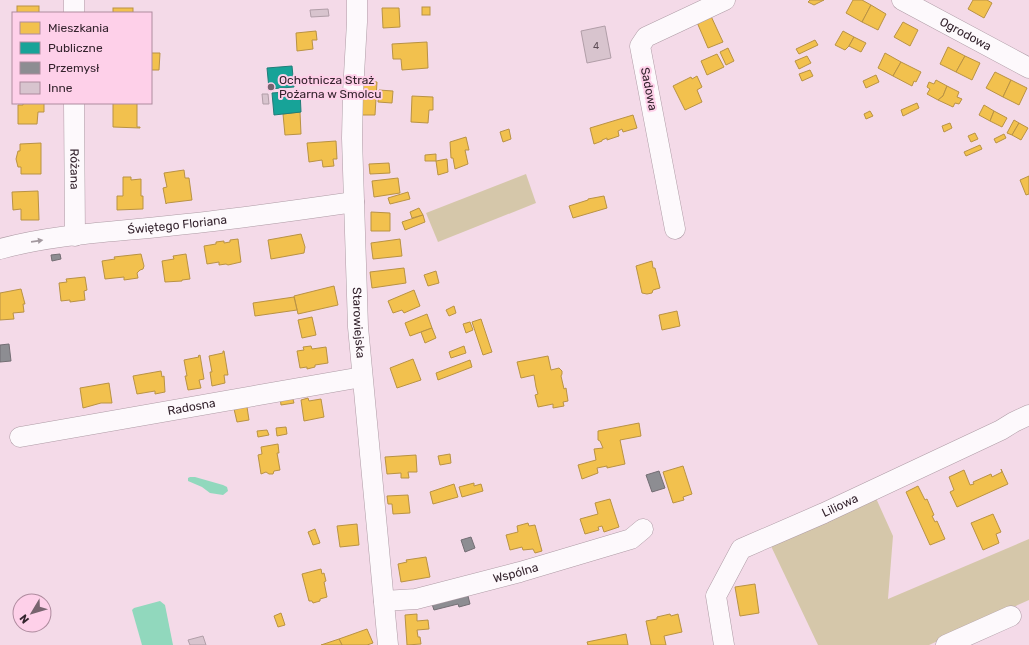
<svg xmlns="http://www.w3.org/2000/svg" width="1029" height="645" viewBox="0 0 1029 645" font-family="Rubik,sans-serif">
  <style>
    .green { fill: #d5c7aa }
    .water { fill: #91d8bd }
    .homes { fill: #f2c14e; stroke: #b99244 }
    .public { fill: #17a398; stroke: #207d78 }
    .industry { fill: #8d8d92; stroke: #736e74 }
    .building { fill: #d8c4ce; stroke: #b19ea8 }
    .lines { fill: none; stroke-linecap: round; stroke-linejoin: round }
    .minor-casing { stroke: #ae9ba5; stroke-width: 21 }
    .minor { stroke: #fdf9fc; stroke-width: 20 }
    .oneway { fill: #a3999f }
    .poi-dot { fill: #78646f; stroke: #fed0e9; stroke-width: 1.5 }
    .labels { text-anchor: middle; stroke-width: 4; stroke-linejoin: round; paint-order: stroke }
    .number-label { font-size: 10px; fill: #5e4d57 }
    .street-label { font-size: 12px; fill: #35242e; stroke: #fed0e9 }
    .poi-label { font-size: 12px; fill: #35242e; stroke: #fed0e9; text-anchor: start }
  </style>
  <rect width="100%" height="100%" fill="#f4dae8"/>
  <g class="green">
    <polygon points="526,174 536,203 438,242 426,213"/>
    <polygon points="875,496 893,536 888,599 1029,539 1029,600 929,645 818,645 770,544"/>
  </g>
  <g class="water">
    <polygon points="190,477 195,477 223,485 227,487 228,491 223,495 210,493 202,487 188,481 188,478"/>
    <polygon points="160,601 165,605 173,645 142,645 132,610 134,608"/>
  </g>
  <g class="homes">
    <polygon points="810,0 809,0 824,0 814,5 808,2"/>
    <polygon points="853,0 862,0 871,5 862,22 846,13"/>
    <polygon points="973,0 987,0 992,3 984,18 968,9"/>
    <polygon points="871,5 886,14 878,30 862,22"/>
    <rect x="17" y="6" width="22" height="7"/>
    <rect x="422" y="7" width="8" height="8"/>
    <rect x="113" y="8" width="20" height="5"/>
    <polygon points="382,8 399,8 400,27 383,28"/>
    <polygon points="710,14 723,42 708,48 696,20"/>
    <polygon points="903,22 918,30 910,46 894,37"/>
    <polygon points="316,31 317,40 312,40 313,49 297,51 296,33"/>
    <polygon points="843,31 854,37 849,46 845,50 835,45"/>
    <polygon points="854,37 866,43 861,52 849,46"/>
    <polygon points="815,40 818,45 799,54 796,49"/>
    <polygon points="427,42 428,68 402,70 401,59 393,59 392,44"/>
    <polygon points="948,47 965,56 956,72 940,64"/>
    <polygon points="728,48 734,61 726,65 720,52"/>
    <polygon points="151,53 160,53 159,70 151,70"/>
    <polygon points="885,53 901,62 893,76 878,68"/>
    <polygon points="717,54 724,67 707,75 701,61"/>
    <polygon points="807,56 811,63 799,69 795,61"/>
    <polygon points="965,56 980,63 972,80 956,72"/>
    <polygon points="901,62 921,72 916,82 914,81 912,86 893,76"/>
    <polygon points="810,70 813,76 802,81 799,74"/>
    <polygon points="995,72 1011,80 1003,97 986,88"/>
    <polygon points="876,75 879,82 866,88 863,81"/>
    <polygon points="697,76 702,87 697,90 702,102 685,110 673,86 691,77 692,79"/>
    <polygon points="936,80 947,86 943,96 938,100 927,94 930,89 927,87 929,82 934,84"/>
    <polygon points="1011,80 1027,88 1019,105 1003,97"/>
    <polygon points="363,81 377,82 375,115 361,115"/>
    <polygon points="947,86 959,92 957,97 962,99 959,104 955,103 953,107 938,100 943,96"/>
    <polygon points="379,90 393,91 392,103 378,102"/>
    <polygon points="412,96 433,97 433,110 429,110 428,123 411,122"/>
    <polygon points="23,103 44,103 44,112 38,112 37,124 18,124 18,105 23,105"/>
    <polygon points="113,103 137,103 137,127 140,127 140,128 113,127"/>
    <polygon points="917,103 919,108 903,116 901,110"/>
    <polygon points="984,105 994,111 990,121 979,115"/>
    <polygon points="870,111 873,116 866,119 864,114"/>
    <polygon points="994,111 1007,118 1002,127 990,121"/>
    <polygon points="300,112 301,134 285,135 283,114"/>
    <polygon points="633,115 637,128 623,132 622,129 618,131 619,136 607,140 607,138 602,140 602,141 594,144 590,128"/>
    <polygon points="1014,120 1019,123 1012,135 1007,133"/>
    <polygon points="950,123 952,128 944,132 942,126"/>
    <polygon points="1019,123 1028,128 1021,140 1012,135"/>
    <polygon points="509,129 511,139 503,142 500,132"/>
    <polygon points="975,133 978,139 971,142 968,136"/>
    <polygon points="1004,134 1006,138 996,143 994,139"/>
    <polygon points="466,137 469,150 465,150 468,164 455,169 453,158 451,158 450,142"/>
    <polygon points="336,141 337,159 333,159 334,166 323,167 322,160 309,162 307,143"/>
    <polygon points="41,143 41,174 21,174 21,167 18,167 16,159 18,151 20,151 20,144"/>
    <polygon points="980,145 982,149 966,156 964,152"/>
    <polygon points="436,154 436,161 425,161 425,155"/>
    <polygon points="447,159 448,172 438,175 436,161"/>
    <polygon points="389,163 390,173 370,174 369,164"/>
    <polygon points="184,170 185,178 189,178 192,200 167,203 166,204 163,188 167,187 164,173"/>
    <polygon points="1029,176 1029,194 1026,195 1020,180"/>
    <polygon points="123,177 131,177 131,180 141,179 141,196 143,196 143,209 117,210 117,196 123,196"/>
    <polygon points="398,178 400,193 374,197 372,181"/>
    <polygon points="38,191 39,220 21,220 21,209 13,210 12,192"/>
    <polygon points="408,192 410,199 390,204 388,198"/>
    <polygon points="604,196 607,208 573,218 569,206 588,200 588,199"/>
    <polygon points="419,208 423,215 412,218 410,212"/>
    <polygon points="371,212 390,213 390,231 371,231"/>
    <polygon points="423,215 425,222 405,230 402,222"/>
    <polygon points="301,234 305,247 304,253 271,259 268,240"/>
    <polygon points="238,239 241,262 228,265 226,264 219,265 219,262 207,264 204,246 216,244 216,242 224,241 224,243 230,242 230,240"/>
    <polygon points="400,239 402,256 373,259 371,243"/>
    <polygon points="141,254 144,266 143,269 140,270 137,273 138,278 124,280 124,277 105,279 102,261 115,259 114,257"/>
    <polygon points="186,254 190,279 182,280 182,281 165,282 162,261 174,259 173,256"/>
    <polygon points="652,261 653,268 655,268 660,288 653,290 652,293 647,294 642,293 636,266"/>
    <polygon points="404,268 406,283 372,288 370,272"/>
    <polygon points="436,271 439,283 428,286 424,275"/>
    <polygon points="85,277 87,290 84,291 85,300 70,302 70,300 61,301 59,283 67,282 66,279"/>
    <polygon points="334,286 338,305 298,314 294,296"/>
    <polygon points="21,289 25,304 23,304 24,312 13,313 14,319 0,320 0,293"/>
    <polygon points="414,290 420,306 404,313 402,310 393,313 388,301"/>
    <polygon points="294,297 297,310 255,316 253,303"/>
    <polygon points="454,306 456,313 449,316 446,310"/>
    <polygon points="677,311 680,326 662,330 659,315"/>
    <polygon points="427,314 432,328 410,336 405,323"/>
    <polygon points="312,317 316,335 302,338 298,320"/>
    <polygon points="481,319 492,352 483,355 472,322"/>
    <polygon points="470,322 473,330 466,333 463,324"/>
    <polygon points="432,328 436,338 425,343 421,332"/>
    <polygon points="311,346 312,349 326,347 328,363 315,365 315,367 307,369 307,367 300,368 297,351 304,350 303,347"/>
    <polygon points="464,346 466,353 451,358 449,352"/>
    <polygon points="223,351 224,351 228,375 224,375 225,383 212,386 210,372 212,372 209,356 223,353"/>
    <polygon points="200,355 204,379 199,380 201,388 188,390 185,376 187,376 184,360 199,357 198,356"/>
    <polygon points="548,356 551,370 559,368 562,371 562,374 561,376 564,389 566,388 568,401 563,402 564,406 553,408 553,404 538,407 535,395 538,394 536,387 534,375 521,378 517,362"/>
    <polygon points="413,359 421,380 397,388 390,368"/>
    <polygon points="470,360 472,367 438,380 436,373"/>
    <polygon points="161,371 162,377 164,376 165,392 155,394 155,391 137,394 133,376"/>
    <polygon points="109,383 112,403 101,403 83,408 80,388"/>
    <polygon points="292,396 294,403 281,405 280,397"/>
    <polygon points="308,398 309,401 321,399 324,417 304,421 301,400"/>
    <polygon points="247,407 249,420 237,422 234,409"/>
    <polygon points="639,423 641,436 620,440 625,464 607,468 607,466 597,468 598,473 582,479 578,465 596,460 594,449 603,448 600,441 598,440 598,431"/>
    <polygon points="286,427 287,434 277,436 276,428"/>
    <polygon points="267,430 269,435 258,437 257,431"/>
    <polygon points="278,444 279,453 277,453 280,470 274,471 273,474 269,474 266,472 261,474 258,455 262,454 261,447"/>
    <polygon points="450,454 451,463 440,465 438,456"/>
    <polygon points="416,455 417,472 408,472 409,478 401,478 401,473 387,474 385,457"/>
    <polygon points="683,466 692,494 683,497 684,500 673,503 663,472"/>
    <polygon points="1001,469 1008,484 957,507 950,492 954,490 949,477 964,470 970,485 974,484 973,482 991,474 992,477 1002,472"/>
    <polygon points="474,483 474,486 481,484 483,491 462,497 459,487"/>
    <polygon points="454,484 458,497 433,504 430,492"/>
    <polygon points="918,486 925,500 927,499 934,515 932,516 935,522 937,521 945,539 930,545 906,492"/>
    <polygon points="408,495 410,513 393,514 392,504 388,504 387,496"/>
    <polygon points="610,499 619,527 604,532 602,526 598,527 599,530 585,534 580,519 598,514 595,503"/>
    <polygon points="993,514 1001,532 996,534 999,543 983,550 971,523"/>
    <polygon points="528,523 529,526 535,525 542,551 535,553 533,549 523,550 522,547 510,550 506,535 518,532 517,526"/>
    <polygon points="357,524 359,545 340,547 337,526"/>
    <polygon points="315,529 320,543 313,545 308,532"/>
    <polygon points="426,557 430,577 401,582 398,564 407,562 406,560"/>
    <polygon points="321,569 322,574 324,573 326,581 324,582 327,597 320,599 320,601 313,603 312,601 309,601 302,574"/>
    <polygon points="755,584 759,613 740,616 735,587"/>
    <polygon points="281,613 285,625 278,627 274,616"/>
    <polygon points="417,614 417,621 428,620 429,629 417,630 418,637 420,637 421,644 407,645 405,615"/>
    <polygon points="670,614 671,616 678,614 682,632 664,636 666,645 651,645 646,621 657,619 657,617"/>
    <polygon points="367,629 373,643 367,645 342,645 339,639"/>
    <polygon points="626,634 628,645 588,645 587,642"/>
    <polygon points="339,639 342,645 321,645"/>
  </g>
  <g class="public">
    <polygon points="292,66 294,87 269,89 267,68"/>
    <polygon points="300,91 301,112 274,115 272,93"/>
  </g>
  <g class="industry">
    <polygon points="60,254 61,259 52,261 51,255"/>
    <polygon points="9,344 11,361 0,362 0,345"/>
    <polygon points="659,471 665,488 652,492 646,475"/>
    <polygon points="471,537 475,548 465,552 461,540"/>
    <polygon points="467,592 470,604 459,607 458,604 434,610 431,601"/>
  </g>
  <g class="building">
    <polygon points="328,9 329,16 311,17 310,10"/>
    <polygon points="605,26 611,58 587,63 581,31"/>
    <polygon points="262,94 268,94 269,104 263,104"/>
    <polygon points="203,636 206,645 190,645 188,640"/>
  </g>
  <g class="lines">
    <defs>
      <g id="minor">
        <polyline points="74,0 74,13"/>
        <path id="s1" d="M357 0V22L353 92 352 138 358 327 388 645"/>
        <path id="s2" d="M902 0 1029 68"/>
        <path id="s3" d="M74 103 75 236"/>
        <polyline points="675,229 640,46 646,37 725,0"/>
        <path id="s4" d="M0 249C54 234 112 232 168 226 230 220 292 211 354 202"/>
        <path id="s5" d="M20 437 362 377"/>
        <path id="s6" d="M384 601 416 599 520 572 631 539 643 529"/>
        <path id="s7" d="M724 645 716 596 741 549 824 513 1001 430 1014 422 1029 415"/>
        <polyline points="946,645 1011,616"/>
      </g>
    </defs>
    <use href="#minor" class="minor-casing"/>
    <use href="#minor" class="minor"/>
  </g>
  <defs><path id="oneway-solid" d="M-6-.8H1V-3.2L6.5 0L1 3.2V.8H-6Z"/></defs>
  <use class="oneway" href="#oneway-solid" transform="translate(37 241) rotate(-8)"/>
  <circle class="poi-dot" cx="271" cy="87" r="4"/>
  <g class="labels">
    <g class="number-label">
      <text x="596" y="49">4</text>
    </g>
    <g class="street-label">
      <text dy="4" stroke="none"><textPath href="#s2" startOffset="72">Ogrodowa</textPath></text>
      <text transform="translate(649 89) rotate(79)" y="4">Sadowa</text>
      <text dy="4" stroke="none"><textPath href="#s3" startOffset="66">Różana</textPath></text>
      <text dy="4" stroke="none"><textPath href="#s4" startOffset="179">Świętego Floriana</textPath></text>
      <text dy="4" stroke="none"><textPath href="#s1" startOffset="323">Starowiejska</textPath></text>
      <text dy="4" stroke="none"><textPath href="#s5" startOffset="174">Radosna</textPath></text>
      <text dy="4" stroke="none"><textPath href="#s7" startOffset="211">Liliowa</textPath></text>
      <text dy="4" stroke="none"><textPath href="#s6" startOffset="135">Wspólna</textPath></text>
    </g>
    <g class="poi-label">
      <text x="279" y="84">Ochotnicza Straż<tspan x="279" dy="14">Pożarna w Smolcu</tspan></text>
    </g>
  </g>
  <rect x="12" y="12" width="140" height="92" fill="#fed0e9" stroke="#ae8b9e"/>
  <rect x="20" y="22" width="20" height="12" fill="#f2c14e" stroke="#ae8b9e"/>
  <text x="48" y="32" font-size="12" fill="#35242e">Mieszkania</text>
  <rect x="20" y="42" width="20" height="12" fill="#17a398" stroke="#ae8b9e"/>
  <text x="48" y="52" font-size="12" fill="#35242e">Publiczne</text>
  <rect x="20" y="62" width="20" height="12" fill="#8d8d92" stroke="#ae8b9e"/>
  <text x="48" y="72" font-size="12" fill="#35242e">Przemysł</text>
  <rect x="20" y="82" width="20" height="12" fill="#d8c4ce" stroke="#ae8b9e"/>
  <text x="48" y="92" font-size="12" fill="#35242e">Inne</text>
  <g transform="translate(32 613) rotate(232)"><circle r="19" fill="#fed0e9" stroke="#ae8b9e"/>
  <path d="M0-3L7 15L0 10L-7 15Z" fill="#78646f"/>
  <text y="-6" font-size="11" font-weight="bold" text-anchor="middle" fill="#35242e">N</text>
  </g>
</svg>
